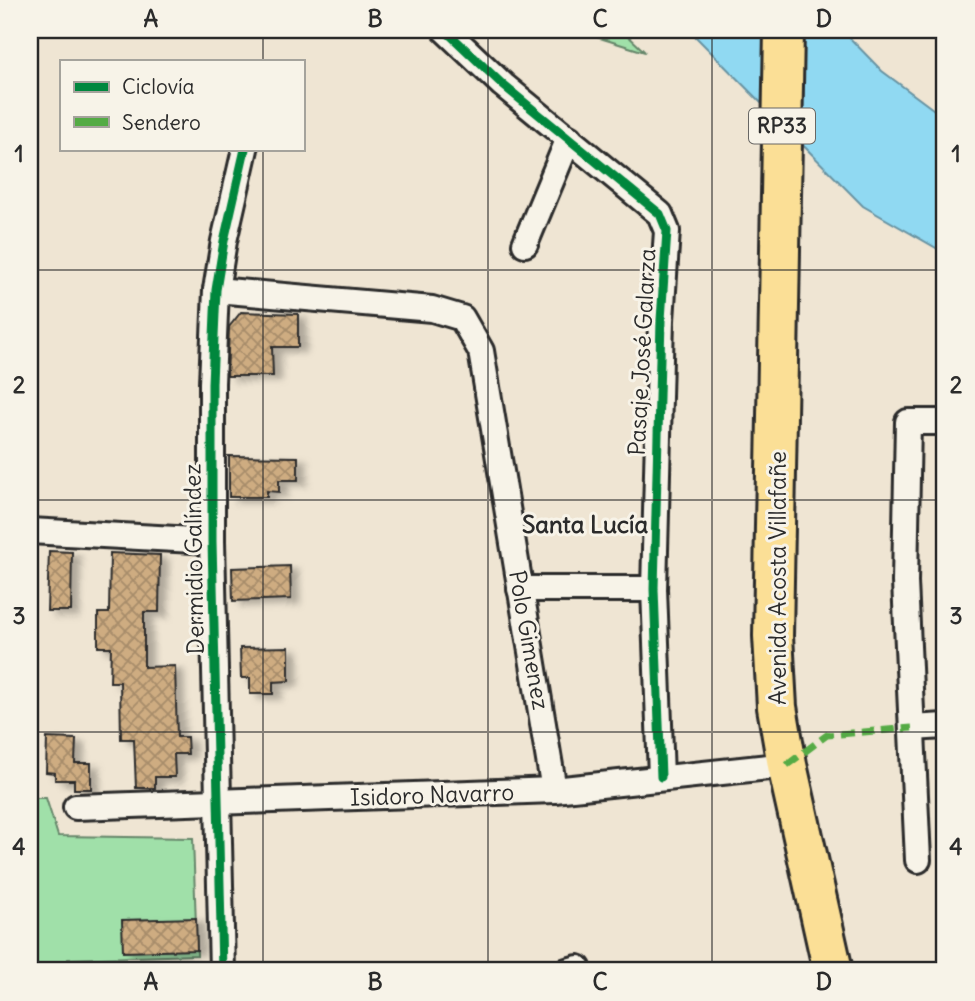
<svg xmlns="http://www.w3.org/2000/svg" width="975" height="1001" viewBox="0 0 975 1001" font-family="Delius,sans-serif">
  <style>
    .forest { fill: url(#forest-crowns); stroke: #66866a; stroke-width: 2 }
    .pitch { fill: #a0e0a9; stroke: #66866a; stroke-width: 2 }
    .water { fill: #90d9f2; stroke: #6893a2; stroke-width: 2 }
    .building { fill: url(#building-cross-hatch); stroke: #2b2b2b; stroke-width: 2; filter: url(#shadow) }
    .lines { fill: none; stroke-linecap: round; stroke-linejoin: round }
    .street-casing { stroke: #2b2b2b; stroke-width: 30 }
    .primary-casing { stroke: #2b2b2b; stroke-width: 44 }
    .street { stroke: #f7f3e8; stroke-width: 24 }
    .primary { stroke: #fbdf96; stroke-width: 38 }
    .quiet { stroke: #54ab44; stroke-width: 7; stroke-dasharray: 14 7; stroke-linecap: butt }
    .cycleway-casing { stroke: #f7f3e8; stroke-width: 13 }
    .cycleway { stroke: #00873e; stroke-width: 9 }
    .grid { fill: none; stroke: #2b2b2b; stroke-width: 2; stroke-opacity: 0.55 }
    .labels { text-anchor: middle; stroke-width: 6; stroke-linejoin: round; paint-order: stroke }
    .shield { fill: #f7f3e8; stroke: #686764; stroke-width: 2 }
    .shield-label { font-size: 21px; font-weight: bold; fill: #2b2b2b }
    .street-label { font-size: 23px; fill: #2b2b2b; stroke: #f7f3e8 }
    .neighbourhood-label { font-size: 24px; font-weight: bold; fill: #2b2b2b; stroke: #f7f3e8 }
    .neatline { fill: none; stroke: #2b2b2b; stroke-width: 2.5 }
    .grid-label { font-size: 23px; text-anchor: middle; font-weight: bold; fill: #2b2b2b }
  </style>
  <defs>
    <pattern id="forest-crowns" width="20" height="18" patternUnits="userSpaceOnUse" patternTransform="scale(1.75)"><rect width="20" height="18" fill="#a0e0a9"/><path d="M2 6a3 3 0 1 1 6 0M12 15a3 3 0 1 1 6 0" fill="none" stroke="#8ac092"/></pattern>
    <pattern id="building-cross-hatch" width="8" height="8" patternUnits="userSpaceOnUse" patternTransform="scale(1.75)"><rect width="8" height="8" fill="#ceac81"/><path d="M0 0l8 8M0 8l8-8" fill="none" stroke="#a78c6a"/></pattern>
    <filter id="shadow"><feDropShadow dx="8" dy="4.5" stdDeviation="3.5" flood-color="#0004"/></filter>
  </defs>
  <rect width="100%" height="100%" fill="#efe5d3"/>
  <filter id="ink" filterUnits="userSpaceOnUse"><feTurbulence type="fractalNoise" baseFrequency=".0143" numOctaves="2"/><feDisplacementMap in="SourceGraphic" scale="14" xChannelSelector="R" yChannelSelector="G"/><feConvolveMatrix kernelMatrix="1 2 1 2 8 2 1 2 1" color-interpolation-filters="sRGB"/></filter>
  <g filter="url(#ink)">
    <polygon class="forest" points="574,30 622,30 645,52"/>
    <polygon class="pitch" points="30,798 46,798 58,836 193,838 197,955 68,959 67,971 30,971"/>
    <polygon class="water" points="689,30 842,30 882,71 945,118 945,253 863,206"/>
    <g class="building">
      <polygon points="241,312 298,314 298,347 272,347 273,376 227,376 229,327"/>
      <polygon points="229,456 298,457 298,480 279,480 279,492 267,491 267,497 229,497"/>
      <polygon points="49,551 72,552 71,611 47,611"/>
      <polygon points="110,553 160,555 159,612 144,612 144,667 175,666 177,737 187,737 188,754 174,754 175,777 155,777 155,788 136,788 134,739 121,739 120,682 110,682 111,647 98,647 98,613 109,613"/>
      <polygon points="290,566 291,599 233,601 232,568"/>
      <polygon points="289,647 289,681 273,682 273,694 250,694 250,678 241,678 240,648"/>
      <polygon points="47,738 76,739 75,763 91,763 91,789 74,789 74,780 55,780 55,773 46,772"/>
      <polygon points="196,918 197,950 123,952 122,920"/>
    </g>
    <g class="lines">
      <defs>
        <g id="street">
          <polyline points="445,30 503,85 660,214 667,231 661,320 654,589 661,777"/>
          <polyline points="525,244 569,138"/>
          <polyline points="216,290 432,309 462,318 481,351 554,790"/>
          <polyline points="30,531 212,541"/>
          <polyline points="520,589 654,589"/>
          <polyline points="912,728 945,726"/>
          <polyline points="76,807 554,790 787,765"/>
          <polyline points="918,860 905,582 908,422 945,422"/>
          <polyline points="222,971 212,541 212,383 216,290 224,241 245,149"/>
          <polyline points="567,971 578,968 579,971"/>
        </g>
        <polyline id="primary" points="784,30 773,636 777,707 787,765 833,971"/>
      </defs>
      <use href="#street" class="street-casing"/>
      <use href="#primary" class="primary-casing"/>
      <use href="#street" class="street"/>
      <use href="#primary" class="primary"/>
      <polyline class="quiet" points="787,765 827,735 912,728"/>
      <defs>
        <g id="cycleway">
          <polyline points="445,30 503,85 660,214 667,231 661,320 654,589 661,777"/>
          <polyline points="222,971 212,541 212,383 216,290 224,241 245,149"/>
        </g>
      </defs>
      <use href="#cycleway" class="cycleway-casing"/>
      <use href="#cycleway" class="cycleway"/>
    </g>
  </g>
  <path class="grid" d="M263 30V61M488 30V971M712 30V971M263 149V971M30 270H945M30 500H945M30 732H945"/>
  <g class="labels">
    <rect class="shield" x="749" y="108.5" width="66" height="35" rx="5"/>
    <g class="shield-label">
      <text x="782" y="133">RP33</text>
    </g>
    <g class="street-label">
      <text transform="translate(642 352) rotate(-87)" y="8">Pasaje José Galarza</text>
      <text transform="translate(194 559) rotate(-91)" y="8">Dermidio Galíndez</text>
      <text transform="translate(778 578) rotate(-90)" y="8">Avenida Acosta Villafañe</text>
      <text transform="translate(529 640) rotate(80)" y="8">Polo Gimenez</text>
      <text transform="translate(432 795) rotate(-2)" y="8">Isidoro Navarro</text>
    </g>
    <g class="neighbourhood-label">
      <text x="585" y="533">Santa Lucía</text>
    </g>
  </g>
  <rect width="975" height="1001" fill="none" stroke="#f7f3e8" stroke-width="77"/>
  <rect x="60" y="60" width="245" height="91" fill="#f7f3e8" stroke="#a5a39c" stroke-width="2"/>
  <rect x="74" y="82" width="35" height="10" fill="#00873e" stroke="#a5a39c" stroke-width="2"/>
  <text x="122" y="94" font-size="21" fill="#2b2b2b">Ciclovía</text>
  <rect x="74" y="117" width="35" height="10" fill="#54ab44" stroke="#a5a39c" stroke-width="2"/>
  <text x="122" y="130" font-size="21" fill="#2b2b2b">Sendero</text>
  <rect x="38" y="38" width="898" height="924" class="neatline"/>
  <g class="grid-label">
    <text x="151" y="27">A</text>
    <text x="375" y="27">B</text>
    <text x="600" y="27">C</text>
    <text x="824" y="27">D</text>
    <text x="19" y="162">1</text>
    <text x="956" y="162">1</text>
    <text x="19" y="393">2</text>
    <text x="956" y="393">2</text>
    <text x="19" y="624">3</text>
    <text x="956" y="624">3</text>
    <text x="19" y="855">4</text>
    <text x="956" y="855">4</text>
    <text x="151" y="990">A</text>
    <text x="375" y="990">B</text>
    <text x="600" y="990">C</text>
    <text x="824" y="990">D</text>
  </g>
</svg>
